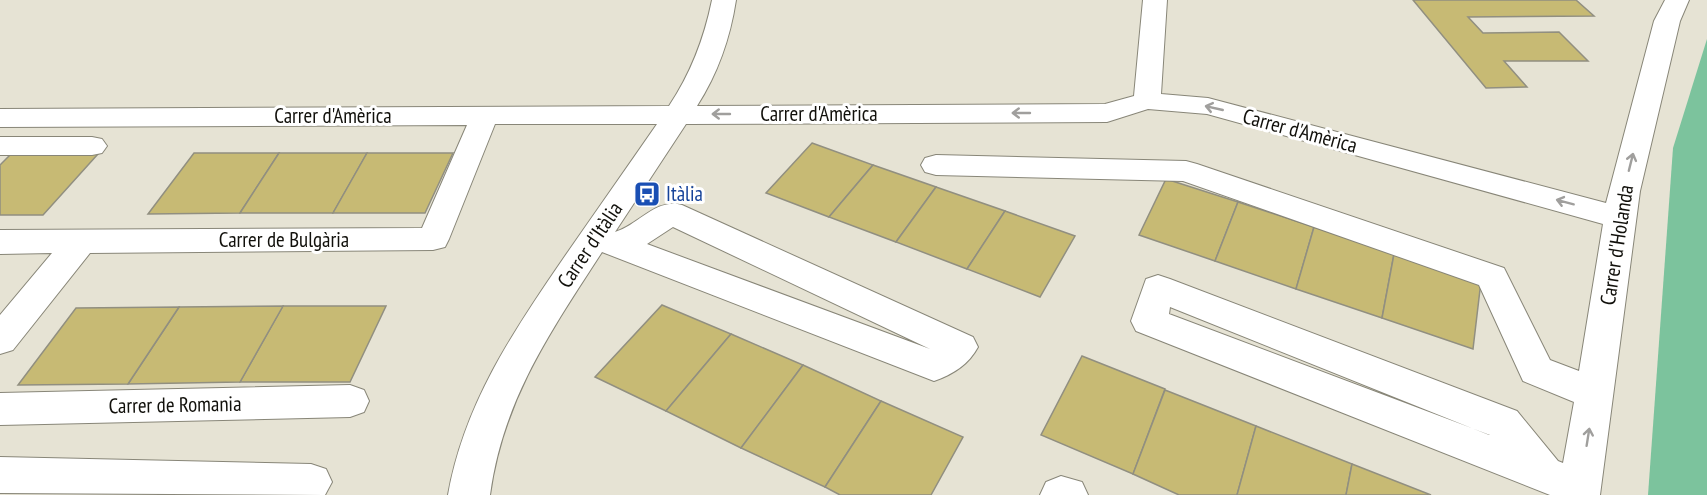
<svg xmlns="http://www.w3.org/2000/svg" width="1707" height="495" viewBox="0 0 1707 495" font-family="'PT Sans Narrow',sans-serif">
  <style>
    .forest { fill: #7cc39d }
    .building { fill: #c7ba74; stroke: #918f80; stroke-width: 1.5 }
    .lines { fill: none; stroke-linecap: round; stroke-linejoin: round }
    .minor-casing { stroke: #888678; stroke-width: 2 }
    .minor { fill: #fff; fill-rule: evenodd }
    .oneway { stroke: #a09f9d }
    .labels { text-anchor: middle; stroke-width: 6; stroke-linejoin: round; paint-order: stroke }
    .street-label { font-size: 21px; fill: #11100b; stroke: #fff }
    .transit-label { font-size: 21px; fill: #164399; stroke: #fff; text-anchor: start }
  </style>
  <rect width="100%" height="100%" fill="#e6e3d4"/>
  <polygon class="forest" points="1707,39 1707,495 1648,495 1673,148"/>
  <g class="building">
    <polygon points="1413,0 1576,0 1594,16 1468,17 1483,33 1559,32 1588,61 1504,61 1527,87 1486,88"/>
    <polygon points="812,143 873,165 829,217 766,193"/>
    <polygon points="194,153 279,153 240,213 148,214"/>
    <polygon points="279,153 367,153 333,213 240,213"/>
    <polygon points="367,153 453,153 425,213 333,213"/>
    <polygon points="11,154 98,154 43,215 0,215 0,165"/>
    <polygon points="873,165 936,187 896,242 829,217"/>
    <polygon points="1166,179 1238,202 1215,261 1139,235"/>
    <polygon points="936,187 1005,211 967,269 896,242"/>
    <polygon points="1238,202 1314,227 1296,289 1215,261"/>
    <polygon points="1005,211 1075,236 1040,297 967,269"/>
    <polygon points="1314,227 1394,254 1382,318 1296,289"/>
    <polygon points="1394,254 1481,281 1473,349 1382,318"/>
    <polygon points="662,305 731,334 666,411 595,377"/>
    <polygon points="283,306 386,306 350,382 240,382"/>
    <polygon points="283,306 240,382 128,384 179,307"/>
    <polygon points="179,307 128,384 18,385 76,308"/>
    <polygon points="731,334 803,365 741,448 666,411"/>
    <polygon points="1082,356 1165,389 1133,474 1041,435"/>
    <polygon points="803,365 881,401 825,487 741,448"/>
    <polygon points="1165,390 1256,426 1237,495 1179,495 1133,474"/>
    <polygon points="881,401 963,437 931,495 840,495 825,487"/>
    <polygon points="1256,426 1352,464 1346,495 1237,495"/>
    <polygon points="1352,464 1431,495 1346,495"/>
  </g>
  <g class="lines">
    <defs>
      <g id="minor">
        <path d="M712 0H736C730 39 718 73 697 106L1105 104 1134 96 1143 0H1167L1161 94 1208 98 1606 203 1654 21 1665 0H1689L1680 21 1640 191 1600 495H1550L1136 331 1131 321 1146 279 1158 275 1170 279 1517 411 1558 461 1563 463 1574 402 1523 381 1479 285 1183 181 936 175 925 172 921 165 925 158 936 155 1186 161 1197 164 1504 268 1550 360 1579 371 1603 224 1207 114 1148 109 1107 122 686 124 615 232C639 225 655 198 682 205L973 337 978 347C969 364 952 375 934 381L602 252C551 331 503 399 490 495H448C464 405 512 333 563 259 594 214 626 169 657 124H495L449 239 445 247 433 250 90 253 13 350 0 354V315L52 253 0 254V230L422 228 467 125 0 127V109L669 106C691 73 704 39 712 0ZM673 227 930 349 647 244ZM1170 307 1489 435H1490L1169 314Z"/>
        <polygon points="0,137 92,137 102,139 107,146 102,153 92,155 0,155"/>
        <polygon points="350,385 364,390 369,401 364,412 350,417 0,425 0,393"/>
        <polygon points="0,457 311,464 326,469 332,482 325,495 0,493"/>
        <polygon points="1061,476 1082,482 1088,495 1040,495 1046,482"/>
      </g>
    </defs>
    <use href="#minor" class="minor-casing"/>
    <use href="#minor" class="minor"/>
  </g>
  <defs><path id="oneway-shaft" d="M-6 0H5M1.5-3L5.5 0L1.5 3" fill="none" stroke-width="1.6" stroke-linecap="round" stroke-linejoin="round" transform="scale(1.5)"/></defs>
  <g class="oneway">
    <use href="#oneway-shaft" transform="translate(1214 108) rotate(-167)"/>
    <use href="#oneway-shaft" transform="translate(1021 113) rotate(180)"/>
    <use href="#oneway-shaft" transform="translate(721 114) rotate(180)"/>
    <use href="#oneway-shaft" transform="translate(1631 162) rotate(-76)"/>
    <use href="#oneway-shaft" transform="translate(1565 202) rotate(-165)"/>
    <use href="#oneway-shaft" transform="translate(1588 437) rotate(-81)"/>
  </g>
  <defs>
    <symbol id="bus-square" viewBox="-11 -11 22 22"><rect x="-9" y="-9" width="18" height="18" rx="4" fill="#1a4fb4" stroke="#fff"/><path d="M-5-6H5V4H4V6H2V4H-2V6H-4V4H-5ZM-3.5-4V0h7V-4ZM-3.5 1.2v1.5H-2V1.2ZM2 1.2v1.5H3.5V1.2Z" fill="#fff"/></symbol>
  </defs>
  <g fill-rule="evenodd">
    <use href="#bus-square" x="632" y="179" width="30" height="30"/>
  </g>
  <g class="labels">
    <g class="street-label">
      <text x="819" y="121">Carrer d'Amèrica</text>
      <text x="333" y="123">Carrer d'Amèrica</text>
      <text transform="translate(1300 131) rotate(15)" y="7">Carrer d'Amèrica</text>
      <text x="284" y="247">Carrer de Bulgària</text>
      <text transform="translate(590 245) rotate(-56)" y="7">Carrer d'Itàlia</text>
      <text transform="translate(1617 245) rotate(-81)" y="7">Carrer d'Holanda</text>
      <text transform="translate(175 405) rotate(-1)" y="7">Carrer de Romania</text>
    </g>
    <g class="transit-label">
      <text x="666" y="201">Itàlia</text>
    </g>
  </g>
</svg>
